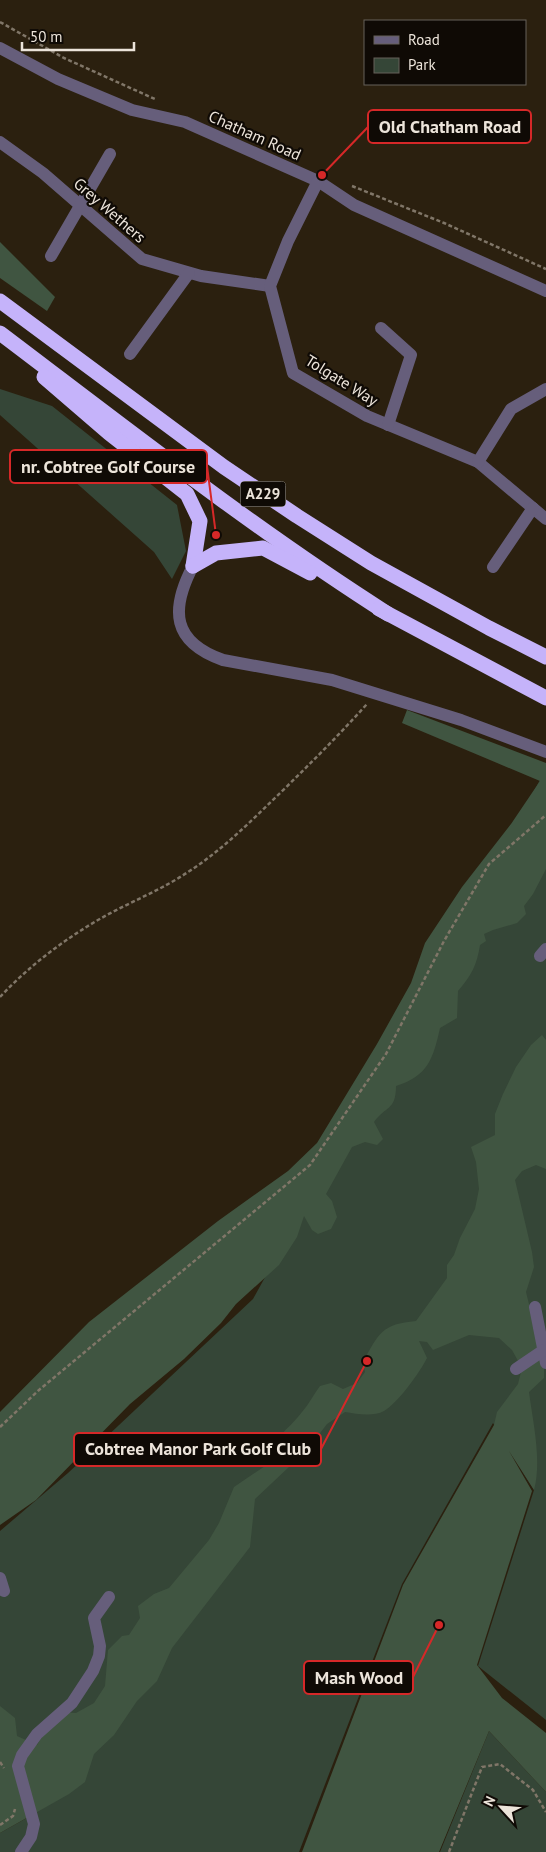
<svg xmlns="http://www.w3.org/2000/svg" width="546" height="1852" viewBox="0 0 546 1852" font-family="'PT Sans',sans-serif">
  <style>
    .green { fill: #354637 }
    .forest { fill: #405541 }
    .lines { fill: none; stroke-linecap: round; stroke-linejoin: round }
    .path { stroke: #807668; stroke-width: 2.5; stroke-dasharray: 4 2.5; stroke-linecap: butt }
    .minor { stroke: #665e7b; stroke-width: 12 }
    .highway { stroke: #c5b3fa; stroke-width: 15 }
    .labels { text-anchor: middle; stroke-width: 4.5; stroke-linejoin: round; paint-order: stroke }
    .shield { fill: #0f0a05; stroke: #aaa39a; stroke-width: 1 }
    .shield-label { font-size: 15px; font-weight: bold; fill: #ece4da }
    .street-label { font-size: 16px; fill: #ece4da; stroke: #0f0a05 }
    .leader { fill: none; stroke: #d62828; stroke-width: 2 }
    .callout-dot { fill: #d62828; stroke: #0f0a05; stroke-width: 2 }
    .callout { fill: #0f0a05; stroke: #d62828; stroke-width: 2 }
    .callout-label { font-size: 18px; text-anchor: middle; font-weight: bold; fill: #ece4da }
  </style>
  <rect width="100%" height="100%" fill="#2b200f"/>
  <g class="green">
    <polygon points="0,389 52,406 177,505 186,551 172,579 154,552 0,415"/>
    <polygon points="540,780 546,783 546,1720 478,1666 534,1490 493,1423 402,1584 299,1852 0,1852 0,1833 32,1815 0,1742 0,1531 68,1473 253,1299"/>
    <polygon points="489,1731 546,1792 546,1852 440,1852"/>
  </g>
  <g class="forest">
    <polygon points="0,242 55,297 47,311 0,278"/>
    <path d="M407 710 546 763V869L533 894 524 906 526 914 517 923 493 930 484 934 486 941 480 945C477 965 471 976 458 991L457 1018 440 1028C433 1059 428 1076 396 1086 396 1111 385 1106 374 1122L383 1139 377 1145 365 1142 352 1147 326 1194 332 1201 337 1217 331 1229 318 1234 312 1230 304 1216 297 1237 279 1265 236 1304 221 1323 184 1359 130 1404 36 1500 0 1525V1412L89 1322 218 1221 288 1171 317 1143 377 1044 411 983 425 943 462 887 511 824 540 781 402 723Z"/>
    <path d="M542 1035 546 1040V1169L536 1165 522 1171 515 1180 532 1252 534 1267 526 1292 544 1366V1378L529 1392C533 1423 542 1460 534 1490L509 1451 532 1491 477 1665 502 1698 546 1733V1792L489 1731 439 1852H302L403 1585 494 1425 497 1412 518 1384 522 1368 512 1350 499 1338 469 1335 433 1350 427 1342 419 1341 427 1358C420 1372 398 1403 384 1411 373 1417 357 1414 345 1412L327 1424 307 1450 255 1499 250 1547 172 1648 157 1681 137 1701 114 1735 94 1754 85 1782 69 1794 0 1833V1706L15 1718 17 1736 37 1745 46 1730 44 1720 59 1712 76 1713 94 1703 105 1686 108 1650 122 1636 129 1635 140 1618 138 1606 154 1594 169 1588 209 1540 219 1523 234 1487 268 1464C272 1436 287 1432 302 1412 309 1404 314 1394 320 1386L331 1383 343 1389 357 1383 365 1372 363 1362C379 1333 382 1324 416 1321L447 1278V1265L454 1255 460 1238 475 1209 479 1189 476 1162 471 1147 495 1135V1114L503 1094 516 1067 531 1045Z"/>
  </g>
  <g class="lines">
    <g class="path">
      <polyline points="0,22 64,58 157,100"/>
      <polyline points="352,186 444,223 546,269"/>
      <path d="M0 997C28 967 62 941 98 920 127 903 160 891 188 872 221 851 249 823 277 796 308 766 338 736 367 704"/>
      <polyline points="0,1427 39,1390 310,1165 386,1054 444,941 489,864 546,815"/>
      <polyline points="0,1762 4,1768"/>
      <polyline points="0,1825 13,1816 15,1809"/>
      <polyline points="449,1852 482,1767 500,1764 533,1790 546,1812"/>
    </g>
    <g class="minor">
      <polyline points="0,48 58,79 132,110 185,122 318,181 354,205 546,291"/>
      <polyline points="0,142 43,173 142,259 201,276 270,286"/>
      <polyline points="318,181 288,241 270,286 293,373 367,416 478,462 546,519"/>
      <polyline points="51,256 110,154"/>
      <polyline points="381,328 411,355 388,425"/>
      <polyline points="130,354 189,273"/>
      <polyline points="478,462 511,409 546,389"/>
      <path d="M193 566C170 610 172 642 223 660L332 680 461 720 546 752"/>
      <polyline points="493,567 533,508"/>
      <polyline points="540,956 546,949"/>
      <polyline points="535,1307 546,1363"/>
      <polyline points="516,1369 544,1350"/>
      <polyline points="0,1578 4,1591"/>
      <polyline points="21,1852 31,1837 34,1824 18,1766 22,1755 37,1734 72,1703 93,1671 99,1656 100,1646 94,1618 109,1597"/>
    </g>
    <g class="highway">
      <polyline points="0,301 224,467 297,516 371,563 489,628 546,657"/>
      <path d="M0 333C127 429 253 528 388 614"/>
      <polyline points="44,377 109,433 187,494 200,521 193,566"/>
      <polyline points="193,566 216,553 263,548 310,573"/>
      <polyline points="379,609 546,698"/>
    </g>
  </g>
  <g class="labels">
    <rect class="shield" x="240.5" y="481.5" width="45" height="25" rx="4"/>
    <g class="shield-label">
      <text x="263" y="499">A229</text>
    </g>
    <g class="street-label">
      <text transform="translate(255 135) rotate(24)" y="6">Chatham Road</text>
      <text transform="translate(110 210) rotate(41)" y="6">Grey Wethers</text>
      <text transform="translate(342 380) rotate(32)" y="6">Tolgate Way</text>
    </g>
  </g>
  <path class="leader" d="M322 175L368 127M216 535L207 466M367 1361L321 1449M439 1625L413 1677"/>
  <g class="callout-dot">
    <circle cx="322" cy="175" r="5"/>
    <circle cx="216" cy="535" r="5"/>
    <circle cx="367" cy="1361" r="5"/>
    <circle cx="439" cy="1625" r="5"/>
  </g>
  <g class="callout">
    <rect x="368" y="110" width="163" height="33" rx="5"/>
    <rect x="10" y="450" width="197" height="33" rx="5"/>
    <rect x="74" y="1433" width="247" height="33" rx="5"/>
    <rect x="304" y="1661" width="109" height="33" rx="5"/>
  </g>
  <g class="callout-label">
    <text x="450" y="133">Old Chatham Road</text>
    <text x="108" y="473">nr. Cobtree Golf Course</text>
    <text x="198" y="1455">Cobtree Manor Park Golf Club</text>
    <text x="359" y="1684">Mash Wood</text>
  </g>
  <rect x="364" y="20" width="162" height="65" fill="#0f0a05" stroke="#67615a"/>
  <rect x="374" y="36" width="25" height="8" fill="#665e7b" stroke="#67615a"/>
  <text x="408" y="45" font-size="15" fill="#ece4da">Road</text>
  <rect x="374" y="58" width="25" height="15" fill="#354637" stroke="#67615a"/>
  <text x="408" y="70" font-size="15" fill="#ece4da">Park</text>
  <g transform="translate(501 1807) rotate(296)" stroke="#0f0a05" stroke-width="4" paint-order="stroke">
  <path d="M0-4L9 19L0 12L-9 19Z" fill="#ece4da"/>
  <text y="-8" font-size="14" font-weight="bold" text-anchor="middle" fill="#ece4da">N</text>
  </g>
  <path d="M22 42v8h112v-8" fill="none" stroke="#ece4da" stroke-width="2.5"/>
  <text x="30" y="42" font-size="15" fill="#ece4da" stroke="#0f0a05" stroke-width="4" paint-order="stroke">50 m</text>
</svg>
